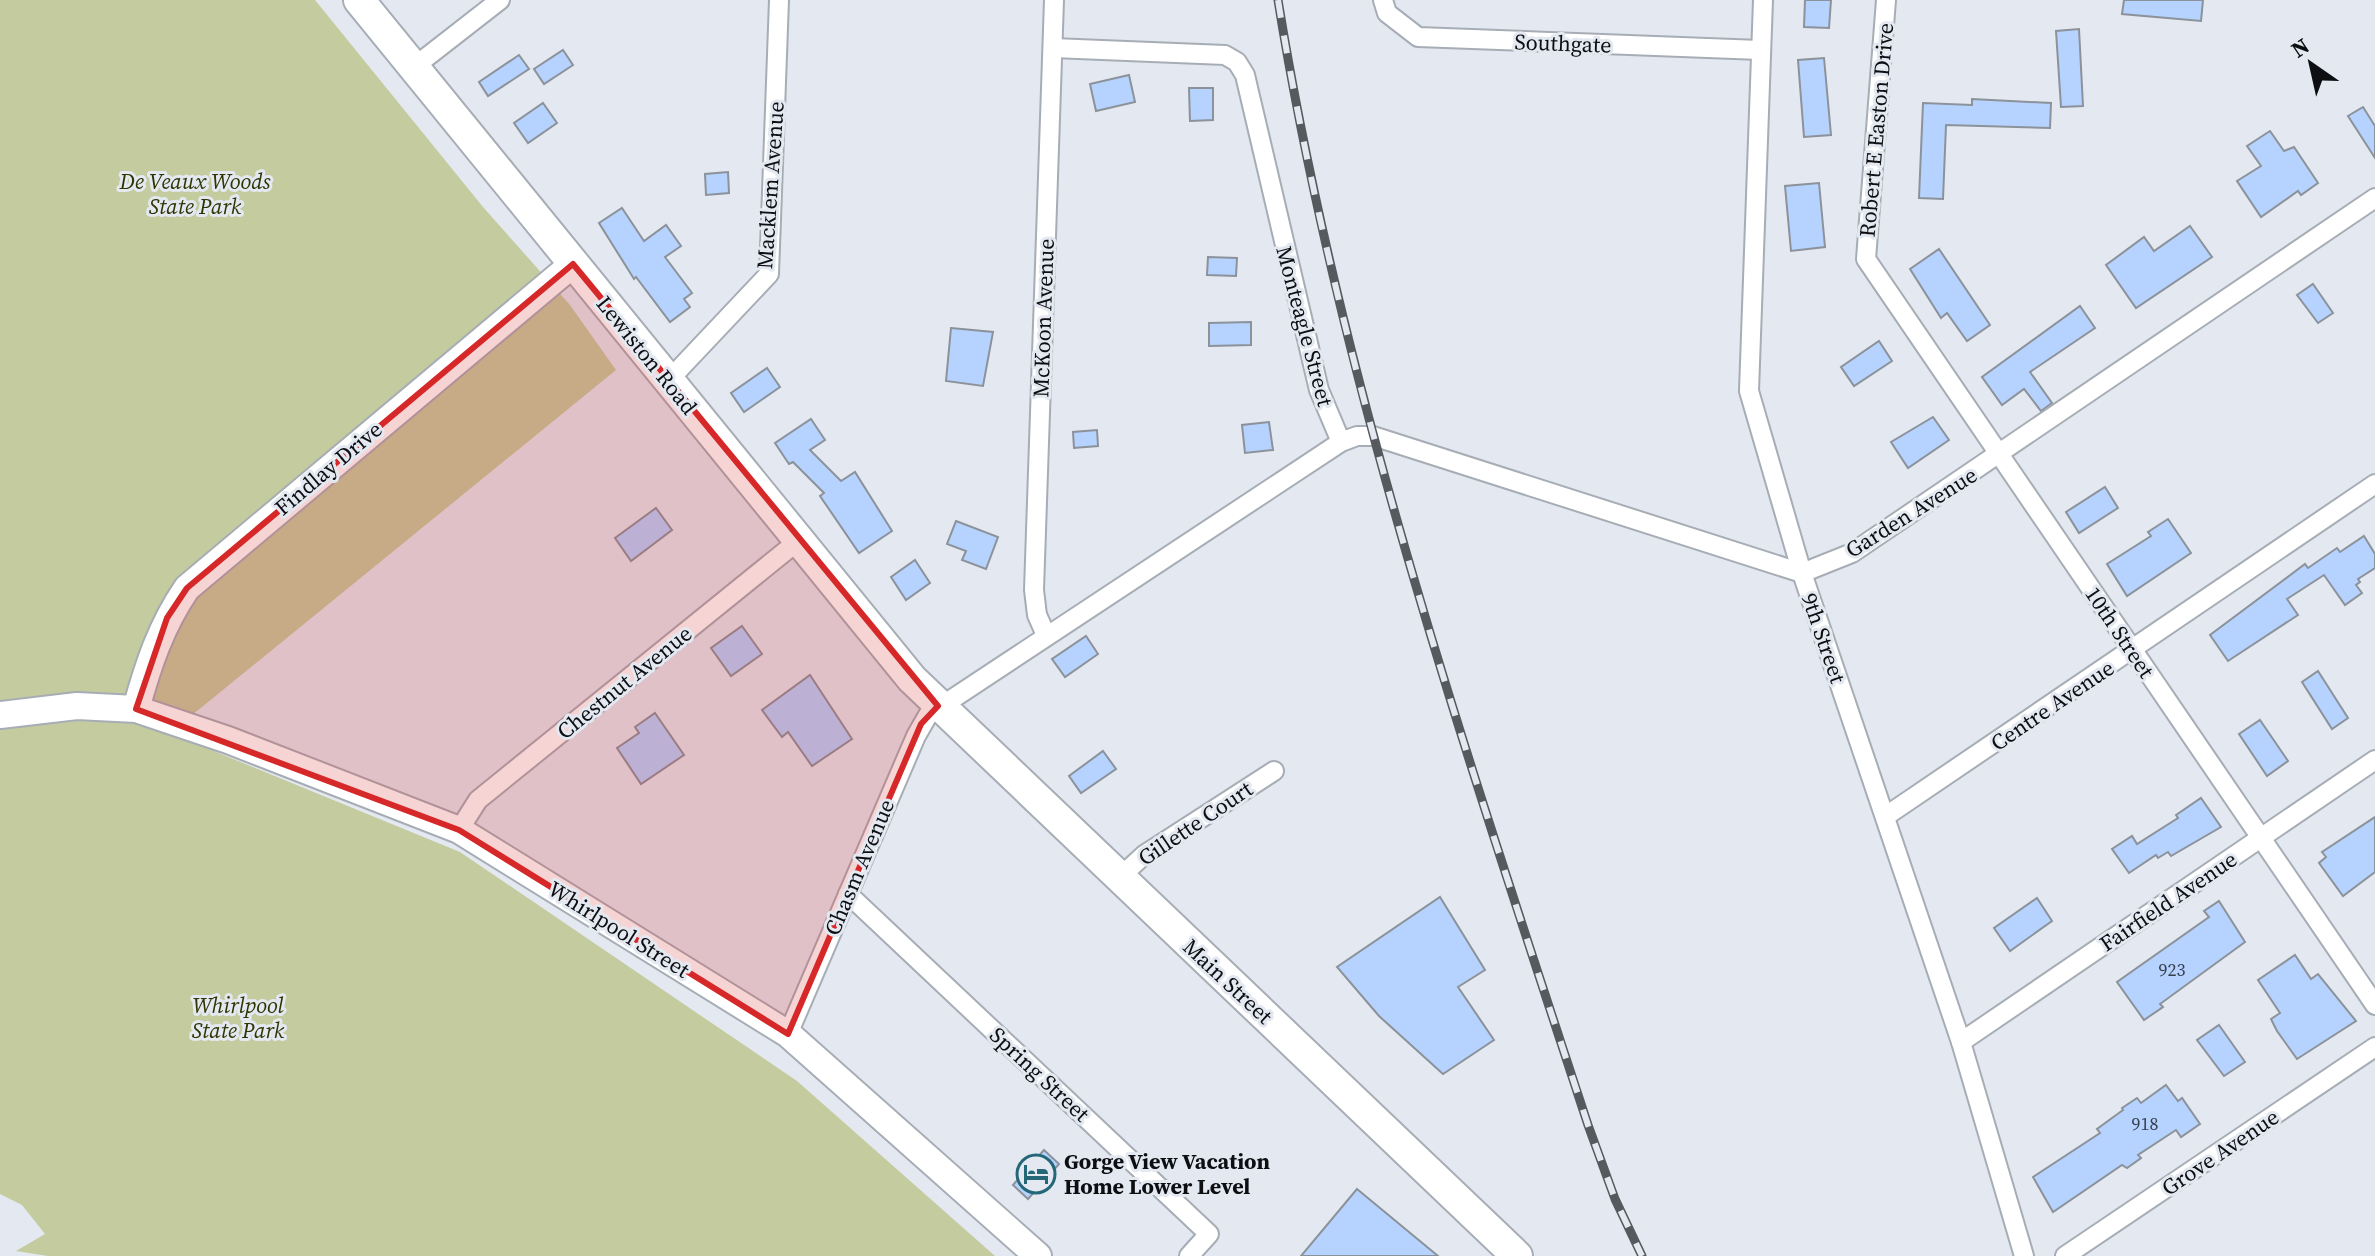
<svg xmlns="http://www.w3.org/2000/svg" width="2375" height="1256" viewBox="0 0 2375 1256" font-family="'Source Serif 4',serif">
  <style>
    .green { fill: #c4cb9e }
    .building { fill: #b6d3ff; stroke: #8c929a; stroke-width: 2 }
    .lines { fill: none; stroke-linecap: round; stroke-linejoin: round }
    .street-casing { stroke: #a7adb5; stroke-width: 22 }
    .secondary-casing { stroke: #a7adb5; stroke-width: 30 }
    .primary-casing { stroke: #a7adb5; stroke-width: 34 }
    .street { stroke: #fff; stroke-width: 18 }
    .secondary { stroke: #fff; stroke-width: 26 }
    .primary { stroke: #fff; stroke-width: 30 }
    .rail-casing { stroke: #56595e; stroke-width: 9 }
    .rail { stroke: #e3e8f1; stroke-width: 6; stroke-dasharray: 18; stroke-linecap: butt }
    .marked { fill: #d62828; fill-opacity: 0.2; stroke: #d62828; stroke-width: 6; stroke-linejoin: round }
    .labels { text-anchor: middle; stroke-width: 6; stroke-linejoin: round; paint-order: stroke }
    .number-label { font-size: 18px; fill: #363f4c }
    .street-label { font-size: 22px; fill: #0c0e11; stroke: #e3e8f1 }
    .park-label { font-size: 22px; font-style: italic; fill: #303401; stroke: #e3e8f1 }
    .poi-label { font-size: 22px; font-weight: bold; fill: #0c0e11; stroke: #e3e8f1; text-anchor: start }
  </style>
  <rect width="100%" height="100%" fill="#e3e8f1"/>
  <polygon class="green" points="0,0 315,0 483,207 570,305 616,370 170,733 460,852 797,1081 995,1256 48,1256 16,1251 45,1234 22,1205 0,1194"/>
  <g class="building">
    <polygon points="1805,0 1831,0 1829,28 1804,27"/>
    <polygon points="2124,0 2203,0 2201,21 2122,14"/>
    <polygon points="2079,29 2083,106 2061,107 2056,31"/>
    <polygon points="563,50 573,65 544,84 534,69"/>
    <polygon points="519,55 529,69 488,96 479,82"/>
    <polygon points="1824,58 1831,135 1804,137 1798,60"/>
    <polygon points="1129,75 1135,102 1096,111 1090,84"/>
    <polygon points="1189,88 1213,88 1213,120 1190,121"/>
    <polygon points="1972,99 2051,103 2050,128 1946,125 1943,199 1919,198 1923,103 1972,105"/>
    <polygon points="543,103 557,123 528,143 514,123"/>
    <polygon points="2363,107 2375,126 2375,158 2348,116"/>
    <polygon points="2270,131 2284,151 2294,147 2318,183 2301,195 2298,191 2261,217 2237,181 2261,166 2247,146"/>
    <polygon points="728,172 729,193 706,195 705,174"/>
    <polygon points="1819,183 1825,247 1791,251 1785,186"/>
    <polygon points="622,208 644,241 666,225 681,246 665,257 692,293 684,299 690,307 670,322 636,277 634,279 599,223"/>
    <polygon points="2190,226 2212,257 2136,308 2106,265 2144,237 2154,251"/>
    <polygon points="1939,249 1990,325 1967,341 1947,313 1941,318 1910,269"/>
    <polygon points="1208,257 1237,258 1236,276 1207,275"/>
    <polygon points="2313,284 2333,313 2318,323 2297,295"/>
    <polygon points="2080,306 2095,328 2030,372 2052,403 2041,411 2024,389 2002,405 1982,377"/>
    <polygon points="1251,322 1251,345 1209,346 1209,323"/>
    <polygon points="951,328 993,332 983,386 946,381"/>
    <polygon points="1879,341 1892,361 1854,386 1841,367"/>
    <polygon points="767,368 780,387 744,412 731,393"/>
    <polygon points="1933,417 1949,440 1908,468 1891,442"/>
    <polygon points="811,419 825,440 810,450 841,481 855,472 892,531 859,553 820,496 824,493 793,462 789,464 775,443"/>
    <polygon points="1269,422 1273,450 1245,453 1242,425"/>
    <polygon points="1097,430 1098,446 1074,448 1073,432"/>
    <polygon points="2105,487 2118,508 2079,533 2066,512"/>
    <polygon points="656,508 672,530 631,561 615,538"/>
    <polygon points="2168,519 2191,553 2127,596 2107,564 2151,536 2148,532"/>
    <polygon points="956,521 998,537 986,569 962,560 966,551 947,544"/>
    <polygon points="2364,536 2375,554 2375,568 2358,579 2360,582 2356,585 2362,593 2345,605 2324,575 2287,599 2298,615 2228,661 2210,635 2305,564 2308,568 2337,548 2340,552"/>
    <polygon points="915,560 930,583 906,600 891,577"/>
    <polygon points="742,626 762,654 731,676 711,648"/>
    <polygon points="1086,636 1098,654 1065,677 1052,659"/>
    <polygon points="2318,671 2348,718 2332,729 2302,682"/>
    <polygon points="810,675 852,739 812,766 788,732 782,737 762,710"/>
    <polygon points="655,713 684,755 641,784 617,748 639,733 635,727"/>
    <polygon points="2260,720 2288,761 2267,776 2239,734"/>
    <polygon points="1103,751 1116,769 1081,793 1069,776"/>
    <polygon points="2201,798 2221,827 2171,856 2168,852 2158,858 2156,855 2129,873 2112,849 2132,836 2137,844 2178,818 2176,815"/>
    <polygon points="2375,817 2375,872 2343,896 2319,863 2326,857 2322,852"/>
    <polygon points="1440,897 1485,970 1458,987 1494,1040 1443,1074 1379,1016 1337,967"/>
    <polygon points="2037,898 2052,921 2010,951 1994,928"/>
    <polygon points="2219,901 2245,942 2160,1004 2163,1007 2144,1020 2117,982 2209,917 2204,911"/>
    <polygon points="2295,955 2311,979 2318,974 2356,1021 2297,1059 2277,1031 2271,1019 2280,1013 2258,980"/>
    <polygon points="2219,1025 2245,1062 2224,1076 2197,1040"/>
    <polygon points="2166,1085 2178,1101 2182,1098 2200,1124 2181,1137 2176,1130 2138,1155 2141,1158 2127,1168 2122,1165 2053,1212 2033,1177 2100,1133 2097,1129 2123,1110 2122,1108 2137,1098 2141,1103"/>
    <polygon points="1044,1150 1059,1164 1028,1199 1013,1185"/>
    <polygon points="1357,1189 1438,1256 1301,1256"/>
  </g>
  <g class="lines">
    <defs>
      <g id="street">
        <polyline points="1383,0 1387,13 1418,37 1760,50"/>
        <polyline points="1763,0 1749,391 1802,573 1961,1042 2024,1256"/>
        <polyline points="1886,0 1866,259 2375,1005"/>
        <polyline points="1053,48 1225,55 1237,62 1245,75 1319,390 1341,442"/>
        <polyline points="414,67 500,0"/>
        <polyline points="668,381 769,274 779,0"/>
        <polyline points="1046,635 1037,615 1034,590 1054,0"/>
        <polyline points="1886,816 2375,484"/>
        <polyline points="459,830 478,800 798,541"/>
        <polyline points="1119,878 1144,855 1274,771"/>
        <polyline points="848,894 1209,1234 1189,1256"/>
        <polyline points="788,1034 916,736 928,715 1341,442 1357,436 1373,436 1802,573 1852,553 2375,198"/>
        <polyline points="1961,1042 2375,760"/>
        <polyline points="2065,1256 2375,1047"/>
      </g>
      <g id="secondary">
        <path d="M136 709C148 665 161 626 187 588L573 264"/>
        <polyline points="0,715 77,706 136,709 228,740 459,830 788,1034 1038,1256"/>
      </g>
      <polyline id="primary" points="359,0 912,679 1517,1256"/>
    </defs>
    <use href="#street" class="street-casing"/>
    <use href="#secondary" class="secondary-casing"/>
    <use href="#primary" class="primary-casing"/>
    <use href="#street" class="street"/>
    <use href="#secondary" class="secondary"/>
    <use href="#primary" class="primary"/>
    <defs>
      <path id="rail" d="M1278 0C1340 385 1467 756 1588 1125L1615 1199 1642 1256"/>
    </defs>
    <use href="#rail" class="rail-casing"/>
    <use href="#rail" class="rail"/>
  </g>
  <path class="marked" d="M573 264 938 706 921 724 788 1034 459 830 136 709 167 618 187 588Z"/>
  <defs>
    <symbol id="hotel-ring" viewBox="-11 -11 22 22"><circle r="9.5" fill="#e3e8f1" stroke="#236778" stroke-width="1.5"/><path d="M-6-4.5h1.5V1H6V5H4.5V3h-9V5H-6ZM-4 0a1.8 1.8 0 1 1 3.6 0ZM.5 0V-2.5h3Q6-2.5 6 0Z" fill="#236778"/></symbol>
  </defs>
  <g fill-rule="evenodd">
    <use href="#hotel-ring" x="1014" y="1152" width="44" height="44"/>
  </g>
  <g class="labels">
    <g class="number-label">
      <text x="2172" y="976">923</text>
      <text x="2145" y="1130">918</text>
    </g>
    <g class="street-label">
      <text transform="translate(1563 43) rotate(2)" y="8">Southgate</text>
      <text transform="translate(1876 130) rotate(-85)" y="8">Robert E Easton Drive</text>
      <text transform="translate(770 185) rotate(-86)" y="8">Macklem Avenue</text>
      <text transform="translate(1043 318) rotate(-88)" y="8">McKoon Avenue</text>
      <text transform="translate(1305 326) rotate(75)" y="8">Monteagle Street</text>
      <text transform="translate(647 355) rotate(51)" y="8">Lewiston Road</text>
      <text transform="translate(328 468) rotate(-40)" y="8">Findlay Drive</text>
      <text transform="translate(1911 512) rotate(-32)" y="8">Garden Avenue</text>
      <text transform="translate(2120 632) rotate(56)" y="8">10th Street</text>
      <text transform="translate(1824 638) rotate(71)" y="8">9th Street</text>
      <text transform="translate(624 682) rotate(-39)" y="8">Chestnut Avenue</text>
      <text transform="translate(2052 705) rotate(-34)" y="8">Centre Avenue</text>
      <text transform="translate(1195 823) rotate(-34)" y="8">Gillette Court</text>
      <text transform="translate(859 867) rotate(-67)" y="8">Chasm Avenue</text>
      <text transform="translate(2168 901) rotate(-34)" y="8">Fairfield Avenue</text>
      <text transform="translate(619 929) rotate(32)" y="8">Whirlpool Street</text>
      <text transform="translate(1228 981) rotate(43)" y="8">Main Street</text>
      <text transform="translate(1040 1074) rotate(43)" y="8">Spring Street</text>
      <text transform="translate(2220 1152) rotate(-34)" y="8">Grove Avenue</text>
    </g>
    <g class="park-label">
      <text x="195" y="189">De Veaux Woods<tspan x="195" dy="25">State Park</tspan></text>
      <text x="238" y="1013">Whirlpool<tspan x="238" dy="25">State Park</tspan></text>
    </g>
    <g class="poi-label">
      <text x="1064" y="1169">Gorge View Vacation<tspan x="1064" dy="25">Home Lower Level</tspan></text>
    </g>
  </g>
  <g transform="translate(2311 64) rotate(326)" stroke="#e3e8f1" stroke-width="6" paint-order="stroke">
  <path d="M0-6L14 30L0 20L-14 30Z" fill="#0c0e11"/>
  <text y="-12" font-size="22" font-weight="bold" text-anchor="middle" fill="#0c0e11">N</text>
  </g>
</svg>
